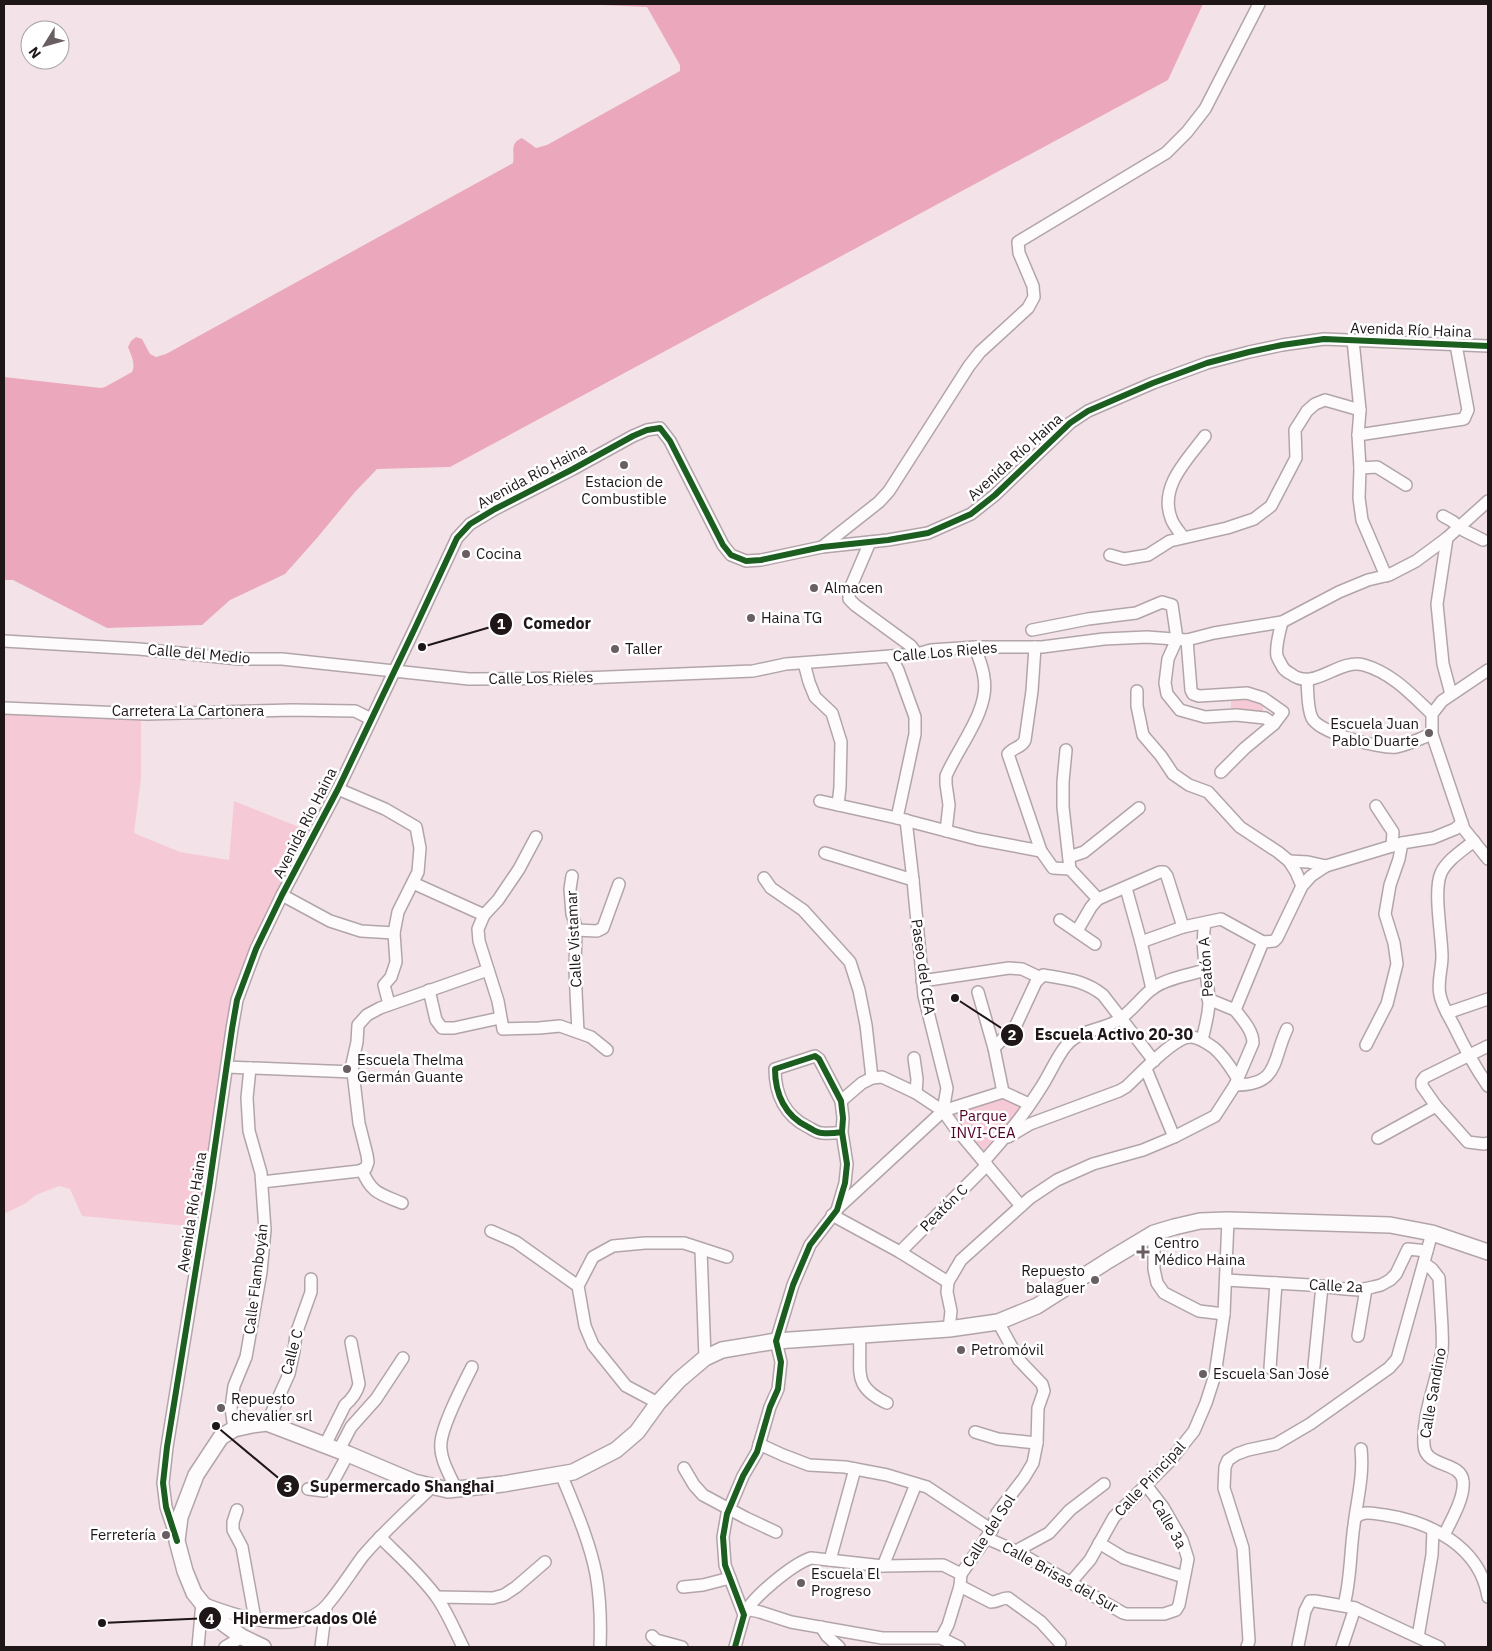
<svg xmlns="http://www.w3.org/2000/svg" width="1492" height="1651" viewBox="0 0 1492 1651" font-family="'IBM Plex Sans',sans-serif">
  <style>
    .green { fill: #f5cad6 }
    .water { fill: #eba8bc }
    .lines { fill: none; stroke-linecap: round; stroke-linejoin: round }
    .minor-casing { stroke: #b2a5a9; stroke-width: 14 }
    .major-casing { stroke: #b2a5a9; stroke-width: 18 }
    .minor { stroke: #fdfbfc; stroke-width: 11 }
    .major { stroke: #fdfbfc; stroke-width: 15 }
    .cycleway-casing { stroke: #fff; stroke-width: 9 }
    .cycleway { stroke: #1b5e20; stroke-width: 6 }
    .poi-dot { fill: #695e61; stroke: #fff; stroke-width: 2 }
    .labels { text-anchor: middle; stroke-width: 5; stroke-linejoin: round; paint-order: stroke }
    .street-label { font-size: 15px; fill: #1f1618; stroke: #fff }
    .poi-label { font-size: 15px; fill: #1f1618; stroke: #fff; text-anchor: start }
    .park-label { font-size: 15px; fill: #530227; stroke: #fff }
    .leader { fill: none; stroke: #1f1618; stroke-width: 2 }
    .callout-dot { fill: #1f1618; stroke: #fff; stroke-width: 2 }
    .mark-label { font-size: 15px; text-anchor: middle; font-weight: bold; fill: #fff }
    .callout-label { font-size: 16px; text-anchor: middle; font-weight: bold; fill: #1f1618; stroke: #fff; stroke-width: 5; stroke-linejoin: round; paint-order: stroke }
  </style>
  <rect width="100%" height="100%" fill="#f3e3e8"/>
  <g class="green">
    <rect x="1231" y="698" width="32" height="16"/>
    <polygon points="4,713 141,718 141,778 134,833 180,852 229,860 234,801 309,831 252,946 198,1227 82,1216 70,1189 59,1186 36,1195 26,1203 4,1214"/>
    <polygon points="1002,1099 1022,1106 984,1154 949,1115 966,1108"/>
  </g>
  <path class="water" d="M579 4H1203L1168 80 450 467 377 469 355 492 317 538 285 574 230 600 202 625 107 628 13 580H4V377L101 388 105 387 132 372C136 364 131 355 128 347L131 341 136 337 142 339 150 354 156 357 166 354 513 163C515 153 509 143 522 138L536 148 547 145 680 71V65L647 7Z"/>
  <g class="lines">
    <defs>
      <g id="minor">
        <polyline points="1353,340 1360,410 1358,435 1360,468 1359,498 1362,520 1386,576"/>
        <polyline points="1358,435 1464,419 1468,410 1456,345"/>
        <polyline points="1360,468 1377,467 1406,485"/>
        <polyline points="1443,516 1452,521 1463,530 1483,540"/>
        <path d="M1183 537C1179 531 1173 525 1171 518 1159 486 1188 459 1205 436"/>
        <polyline points="1447,538 1437,604 1443,664 1451,694"/>
        <polyline points="870,542 849,591 849,599 855,605 911,646 917,654"/>
        <polyline points="822,547 879,502 889,491 969,366 980,352 1028,308 1034,297 1033,286 1019,253 1018,242 1166,153 1187,132 1205,109 1259,4"/>
        <polyline points="1110,555 1124,559 1148,555 1170,541 1227,528 1254,519 1271,506 1296,458 1295,430 1307,411 1315,404 1325,400 1360,410"/>
        <path d="M1282 622C1280 630 1275 647 1277 656 1278 659 1281 664 1282 666 1284 670 1287 672 1291 674 1314 692 1338 658 1364 665 1392 673 1412 695 1432 714"/>
        <polyline points="1032,630 1088,619 1136,613 1162,602 1172,605 1177,639 1168,659 1165,683 1167,694 1180,710 1205,717 1236,715 1265,718 1274,724"/>
        <polyline points="1187,640 1191,690 1193,694 1199,696 1247,693 1263,698 1283,712 1274,724 1245,748 1221,772"/>
        <polyline points="4,641 139,649 239,659 282,659 469,679 584,678 753,671 786,664 917,654 931,650 975,647 1042,647 1104,639 1147,637 1187,640 1214,633 1282,622 1339,592 1368,580 1389,575 1416,561 1447,538 1488,501"/>
        <path d="M1035 647 1032 691 1025 740C1022 748 1013 747 1008 754L1041 851 1053 868 1070 869"/>
        <polyline points="890,656 898,670 915,717 915,734 897,818"/>
        <polyline points="804,663 809,682 815,697 832,713 841,742 840,787 838,805"/>
        <polyline points="1488,670 1442,701 1432,714 1432,734 1464,829 1488,859"/>
        <path d="M1307 680C1308 691 1307 708 1312 718 1319 733 1380 749 1396 747 1408 745 1421 738 1432 734"/>
        <polyline points="1137,691 1137,706 1143,735 1161,756 1173,774 1189,785 1208,792 1240,827 1278,852 1289,861 1296,872 1302,886"/>
        <polyline points="4,708 147,714 292,710 355,711 371,719"/>
        <polyline points="1066,750 1063,782 1063,807 1070,869 1098,899"/>
        <polyline points="338,789 385,809 416,827 420,848 418,872 398,912 394,933 396,962 391,977 384,985 389,1004"/>
        <polyline points="820,801 897,818 977,839 1041,851"/>
        <polyline points="1376,806 1393,832 1392,846"/>
        <polyline points="906,820 913,880 924,996 947,1088 943,1111"/>
        <path d="M946 831 949 805 946 784V776C958 747 990 710 984 678 983 667 978 657 975 647"/>
        <polyline points="536,837 519,869 498,900 484,915 478,929 479,941 498,1001 503,1029 539,1028 560,1026 591,1037 607,1050"/>
        <path d="M1474 841C1463 850 1447 860 1441 873 1433 891 1442 935 1442 957 1442 969 1437 983 1440 995 1442 1006 1449 1016 1454 1026 1464 1047 1475 1067 1488 1086"/>
        <polyline points="825,853 913,880"/>
        <polyline points="1069,857 1084,852 1139,808"/>
        <polyline points="1289,861 1308,862 1326,866"/>
        <polyline points="572,876 570,889 572,914 576,927 575,971 578,1032"/>
        <polyline points="764,878 771,888 803,910 850,962 859,990 866,1025 872,1078"/>
        <polyline points="413,883 484,915"/>
        <polyline points="1126,888 1141,942 1152,989"/>
        <polyline points="282,895 330,921 361,931 394,933"/>
        <polyline points="1060,920 1095,944"/>
        <polyline points="576,930 597,931 603,928 619,884"/>
        <polyline points="1077,931 1091,907 1098,899 1160,872 1164,872 1167,876 1183,927"/>
        <polyline points="1141,942 1183,927 1221,919 1263,942"/>
        <polyline points="922,981 1009,968 1022,969 1039,977"/>
        <polyline points="429,990 436,1020 442,1028 454,1028 500,1018"/>
        <polyline points="978,992 994,1048 1003,1092"/>
        <polyline points="1208,999 1235,1010"/>
        <polyline points="1235,1010 1263,942 1274,941 1277,938 1302,886 1311,876 1326,866 1402,843 1433,838 1455,829 1462,823"/>
        <polyline points="1447,1013 1488,999"/>
        <path d="M1202 1040C1205 1027 1209 1014 1209 1001 1208 975 1200 949 1205 923"/>
        <polyline points="1366,1045 1387,1004 1397,964 1394,943 1385,914 1390,885 1399,859 1402,843"/>
        <polyline points="1488,1046 1425,1077 1422,1081 1422,1086 1436,1106 1468,1142 1484,1144 1488,1143"/>
        <path d="M994 1048 1016 1025 1036 982 1043 975C1066 979 1084 980 1103 995L1154 1061"/>
        <polyline points="914,1058 917,1079 916,1093"/>
        <polyline points="227,1067 353,1072"/>
        <polyline points="1146,1069 1174,1137"/>
        <path d="M1235 1085C1280 1085 1272 1060 1287 1029"/>
        <polyline points="841,1101 862,1083 872,1078 882,1077 916,1093 943,1111 953,1125 1021,1206"/>
        <path d="M1008 1137 1030 1124 1119 1091 1126 1087C1139 1075 1174 1037 1190 1037 1199 1037 1207 1043 1214 1048 1224 1056 1231 1068 1238 1079"/>
        <polyline points="1378,1138 1436,1106"/>
        <path d="M984 1161C1004 1139 1024 1115 1040 1089 1049 1076 1055 1060 1065 1047 1078 1030 1098 1031 1115 1022 1130 1014 1139 999 1152 989 1164 979 1189 975 1205 970"/>
        <path d="M362 1170C371 1193 380 1194 402 1203"/>
        <polyline points="262,1182 359,1171 366,1168 368,1162 367,1155 359,1123 352,1064 357,1042 358,1025 367,1015 380,1008 488,970"/>
        <polyline points="838,1208 943,1111 1003,1092 1029,1104"/>
        <polyline points="832,1215 900,1252 948,1282"/>
        <polyline points="491,1231 516,1242 578,1286"/>
        <polyline points="1154,1233 1154,1269 1157,1283 1164,1293 1199,1311 1224,1314"/>
        <polyline points="701,1250 705,1358"/>
        <polyline points="900,1252 987,1165"/>
        <path d="M1424 1263 1432 1269 1439 1278C1440 1294 1441 1311 1442 1327 1442 1335 1443 1343 1442 1350 1437 1382 1422 1413 1424 1445 1425 1468 1461 1461 1463 1481 1465 1497 1451 1521 1444 1535"/>
        <polyline points="1226,1280 1310,1285 1345,1289 1359,1290 1373,1287 1381,1285 1390,1280 1396,1274 1408,1249 1427,1251"/>
        <path d="M949 1329 951 1311 947 1292 948 1282 961 1260 1030 1198 1057 1180 1093 1164 1143 1150 1174 1137 1215 1116 1235 1085 1253 1043C1253 1031 1243 1020 1235 1010"/>
        <path d="M859 1335C863 1369 849 1385 887 1403"/>
        <polyline points="1358,1336 1366,1289"/>
        <polyline points="1314,1366 1322,1286"/>
        <polyline points="1270,1368 1276,1283"/>
        <polyline points="658,1403 626,1386 593,1345 585,1326 578,1286 593,1257 613,1246 645,1243 684,1243 727,1257"/>
        <polyline points="267,1423 289,1374 294,1351 296,1334 311,1292 311,1279"/>
        <polyline points="234,1429 231,1408 234,1386 246,1357 261,1272 265,1230 261,1173 249,1131 247,1098 250,1068"/>
        <polyline points="975,1432 998,1439 1037,1443"/>
        <polyline points="759,1444 783,1455 809,1465 845,1467 887,1475 927,1487 992,1530"/>
        <path d="M325 1445 345 1405C352 1399 357 1392 359 1384L351 1342"/>
        <polyline points="339,1450 351,1427 376,1399 403,1358"/>
        <polyline points="684,1468 694,1485 703,1495 746,1518 776,1532"/>
        <path d="M561 1474C574 1506 589 1539 596 1574 600 1597 601 1623 600 1647"/>
        <polyline points="308,1489 324,1491 333,1482 348,1454"/>
        <path d="M456 1489C450 1475 439 1458 441 1442 443 1423 463 1385 472 1367"/>
        <polyline points="237,1510 233,1522 233,1530 242,1547 255,1619"/>
        <path d="M1356 1517C1364 1510 1375 1514 1385 1515 1431 1522 1480 1547 1488 1597"/>
        <polyline points="176,1537 166,1507 163,1483 167,1447 209,1188 232,1029 237,1000 256,949 282,895 338,789 415,628 457,538 470,524 495,509 573,469 633,436 647,430 660,428 670,441 723,545 731,555 746,561 761,560 822,547 888,540 928,533 971,514 995,495 1070,423 1088,411 1153,383 1207,363 1249,352 1282,345 1324,339 1488,346"/>
        <path d="M380 1537C399 1556 422 1576 438 1599 448 1614 455 1631 463 1647"/>
        <polyline points="986,1538 1016,1551 1123,1613 1127,1614 1164,1614 1176,1610 1179,1605 1188,1559 1182,1540 1163,1507 1146,1485"/>
        <polyline points="1099,1543 1124,1558 1184,1577"/>
        <polyline points="1016,1551 1049,1533 1070,1510 1104,1484"/>
        <polyline points="830,1560 855,1469"/>
        <polyline points="883,1566 916,1484"/>
        <polyline points="1071,1582 1090,1560 1114,1517 1170,1461 1194,1431 1206,1403 1215,1375 1224,1314 1228,1220"/>
        <path d="M960 1586 991 1602C998 1602 1001 1598 1008 1598L1041 1622 1060 1643"/>
        <polyline points="683,1587 703,1585 730,1578"/>
        <polyline points="437,1597 493,1598 504,1595 516,1587 545,1562"/>
        <path d="M1344 1605C1351 1579 1350 1552 1354 1525 1357 1500 1364 1475 1361 1449"/>
        <polyline points="746,1609 760,1612 791,1622 882,1638 941,1638 959,1647"/>
        <path d="M744 1615C752 1597 793 1564 811 1558L883 1566 943 1565 961 1574"/>
        <polyline points="821,1627 827,1636 839,1647"/>
        <polyline points="652,1636 656,1640 682,1647"/>
        <polyline points="1418,1637 1432,1555 1433,1530"/>
        <polyline points="941,1638 948,1625 960,1586 961,1574 992,1530 997,1513 1024,1478 1033,1463 1037,1443 1038,1408 1044,1391 1042,1384 1019,1360 998,1322"/>
        <polyline points="1298,1646 1305,1611 1310,1601 1315,1601 1355,1608 1439,1647"/>
        <path d="M198 1647 202 1603C236 1616 298 1638 327 1605 340 1590 351 1572 363 1556 384 1531 409 1509 433 1486"/>
        <polyline points="225,1647 242,1637"/>
        <polyline points="321,1647 326,1607"/>
        <path d="M735 1647 744 1615 725 1565 723 1537 727 1514 743 1476 757 1452 770 1407 778 1389 781 1362 776 1341 793 1285 810 1245 837 1210 845 1183 847 1164 842 1132 843 1118 841 1101 819 1059 815 1056 775 1069C775 1094 785 1116 808 1127 812 1129 817 1133 822 1133 829 1134 836 1133 842 1132"/>
        <polyline points="1247,1647 1249,1641 1243,1548 1224,1488 1225,1467 1228,1460 1237,1454 1248,1450 1276,1444 1310,1424 1389,1368 1397,1359 1432,1233"/>
        <polyline points="1342,1647 1355,1608"/>
      </g>
      <polyline id="major" points="263,1647 242,1637 220,1621 202,1603 194,1593 185,1571 177,1541 180,1517 196,1475 221,1437 234,1429 252,1425 267,1423 348,1454 414,1482 448,1490 503,1484 573,1472 616,1450 637,1432 658,1403 679,1380 705,1358 722,1350 776,1341 949,1329 998,1322 1037,1306 1109,1260 1154,1233 1174,1227 1200,1221 1228,1220 1390,1225 1432,1233 1488,1252"/>
    </defs>
    <use href="#minor" class="minor-casing"/>
    <use href="#major" class="major-casing"/>
    <use href="#minor" class="minor"/>
    <use href="#major" class="major"/>
    <defs>
      <g id="cycleway">
        <polyline points="177,1541 166,1507 163,1483 167,1447 209,1188 232,1029 237,1000 256,949 282,895 338,789 415,628 457,538 470,524 495,509 573,469 633,436 647,430 660,428 670,441 723,545 731,555 746,561 761,560 822,547 888,540 928,533 971,514 995,495 1070,423 1088,411 1153,383 1207,363 1249,352 1282,345 1324,339 1488,346"/>
        <path d="M735 1647 744 1615 725 1565 723 1537 727 1514 743 1476 757 1452 770 1407 778 1389 781 1362 776 1341 793 1285 810 1245 837 1210 845 1183 847 1164 842 1132 843 1118 841 1101 819 1059 815 1056 775 1069C775 1094 785 1116 808 1127 812 1129 817 1133 822 1133 829 1134 836 1133 842 1132"/>
      </g>
    </defs>
    <use href="#cycleway" class="cycleway-casing"/>
    <use href="#cycleway" class="cycleway"/>
  </g>
  <g class="poi-dot">
    <circle cx="624" cy="465" r="5"/>
    <circle cx="466" cy="554" r="5"/>
    <circle cx="814" cy="588" r="5"/>
    <circle cx="751" cy="618" r="5"/>
    <circle cx="615" cy="649" r="5"/>
    <circle cx="1429" cy="733" r="5"/>
    <circle cx="347" cy="1069" r="5"/>
    <path d="M1140.5 1244.5h5v5h5v5h-5v5h-5v-5h-5v-5h5z"/>
    <circle cx="1095" cy="1280" r="5"/>
    <circle cx="961" cy="1350" r="5"/>
    <circle cx="1203" cy="1374" r="5"/>
    <circle cx="221" cy="1408" r="5"/>
    <circle cx="166" cy="1535" r="5"/>
    <circle cx="801" cy="1583" r="5"/>
  </g>
  <g class="labels">
    <g class="street-label">
      <text transform="translate(1411 330) rotate(2)" y="5">Avenida Río Haina</text>
      <text transform="translate(1015 457) rotate(-42)" y="5">Avenida Río Haina</text>
      <text transform="translate(532 476) rotate(-28)" y="5">Avenida Río Haina</text>
      <text transform="translate(945 652) rotate(-5)" y="5">Calle Los Rieles</text>
      <text transform="translate(199 654) rotate(5)" y="5">Calle del Medio</text>
      <text transform="translate(541 678) rotate(-1)" y="5">Calle Los Rieles</text>
      <text x="188" y="716">Carretera La Cartonera</text>
      <text transform="translate(305 823) rotate(-63)" y="5">Avenida Río Haina</text>
      <text transform="translate(574 939) rotate(-93)" y="5">Calle Vistamar</text>
      <text transform="translate(923 967) rotate(82)" y="5">Paseo del CEA</text>
      <text transform="translate(1206 967) rotate(-94)" y="5">Peatón A</text>
      <text transform="translate(944 1208) rotate(-45)" y="5">Peatón C</text>
      <text transform="translate(192 1212) rotate(-81)" y="5">Avenida Río Haina</text>
      <text transform="translate(256 1279) rotate(-83)" y="5">Calle Flamboyán</text>
      <text transform="translate(1336 1286) rotate(3)" y="5">Calle 2a</text>
      <text transform="translate(292 1352) rotate(-75)" y="5">Calle C</text>
      <text transform="translate(1433 1393) rotate(-80)" y="5">Calle Sandino</text>
      <text transform="translate(1150 1479) rotate(-47)" y="5">Calle Principal</text>
      <text transform="translate(1169 1524) rotate(60)" y="5">Calle 3a</text>
      <text transform="translate(989 1531) rotate(-57)" y="5">Calle del Sol</text>
      <text transform="translate(1060 1577) rotate(29)" y="5">Calle Brisas del Sur</text>
    </g>
    <g class="poi-label">
      <text x="624" y="487" text-anchor="middle">Estacion de<tspan x="624" dy="17">Combustible</tspan></text>
      <text x="476" y="559">Cocina</text>
      <text x="824" y="593">Almacen</text>
      <text x="761" y="623">Haina TG</text>
      <text x="625" y="654">Taller</text>
      <text x="1419" y="729" text-anchor="end">Escuela Juan<tspan x="1419" dy="17">Pablo Duarte</tspan></text>
      <text x="357" y="1065">Escuela Thelma<tspan x="357" dy="17">Germán Guante</tspan></text>
      <text x="1154" y="1248">Centro<tspan x="1154" dy="17">Médico Haina</tspan></text>
      <text x="1085" y="1276" text-anchor="end">Repuesto<tspan x="1085" dy="17">balaguer</tspan></text>
      <text x="971" y="1355">Petromóvil</text>
      <text x="1213" y="1379">Escuela San José</text>
      <text x="231" y="1404">Repuesto<tspan x="231" dy="17">chevalier srl</tspan></text>
      <text x="156" y="1540" text-anchor="end">Ferretería</text>
      <text x="811" y="1579">Escuela El<tspan x="811" dy="17">Progreso</tspan></text>
    </g>
    <g class="park-label">
      <text x="983" y="1121">Parque<tspan x="983" dy="17">INVI-CEA</tspan></text>
    </g>
  </g>
  <path class="leader" d="M422 647L501 624M955 998L1012 1035M216 1426L288 1486M102 1623L210 1618"/>
  <g class="callout-dot">
    <circle cx="422" cy="647" r="5"/>
    <circle cx="955" cy="998" r="5"/>
    <circle cx="216" cy="1426" r="5"/>
    <circle cx="102" cy="1623" r="5"/>
    <circle cx="501" cy="624" r="12"/>
    <circle cx="1012" cy="1035" r="12"/>
    <circle cx="288" cy="1486" r="12"/>
    <circle cx="210" cy="1618" r="12"/>
  </g>
  <g class="mark-label">
    <text x="501" y="629">1</text>
    <text x="1012" y="1040">2</text>
    <text x="288" y="1492">3</text>
    <text x="210" y="1624">4</text>
  </g>
  <g class="callout-label">
    <text x="557" y="629">Comedor</text>
    <text x="1114" y="1040">Escuela Activo 20-30</text>
    <text x="402" y="1492">Supermercado Shanghai</text>
    <text x="305" y="1624">Hipermercados Olé</text>
  </g>
  <rect width="1492" height="1651" fill="none" stroke="#1f1618" stroke-width="10"/>
  <g transform="translate(45 45) rotate(233)"><circle r="24" fill="#ffffff" stroke="#a5a2a3"/>
  <path d="M0-4L9 19L0 12L-9 19Z" fill="#695e61"/>
  <text y="-8" font-size="14" font-weight="bold" text-anchor="middle" fill="#1f1618">N</text>
  </g>
</svg>
